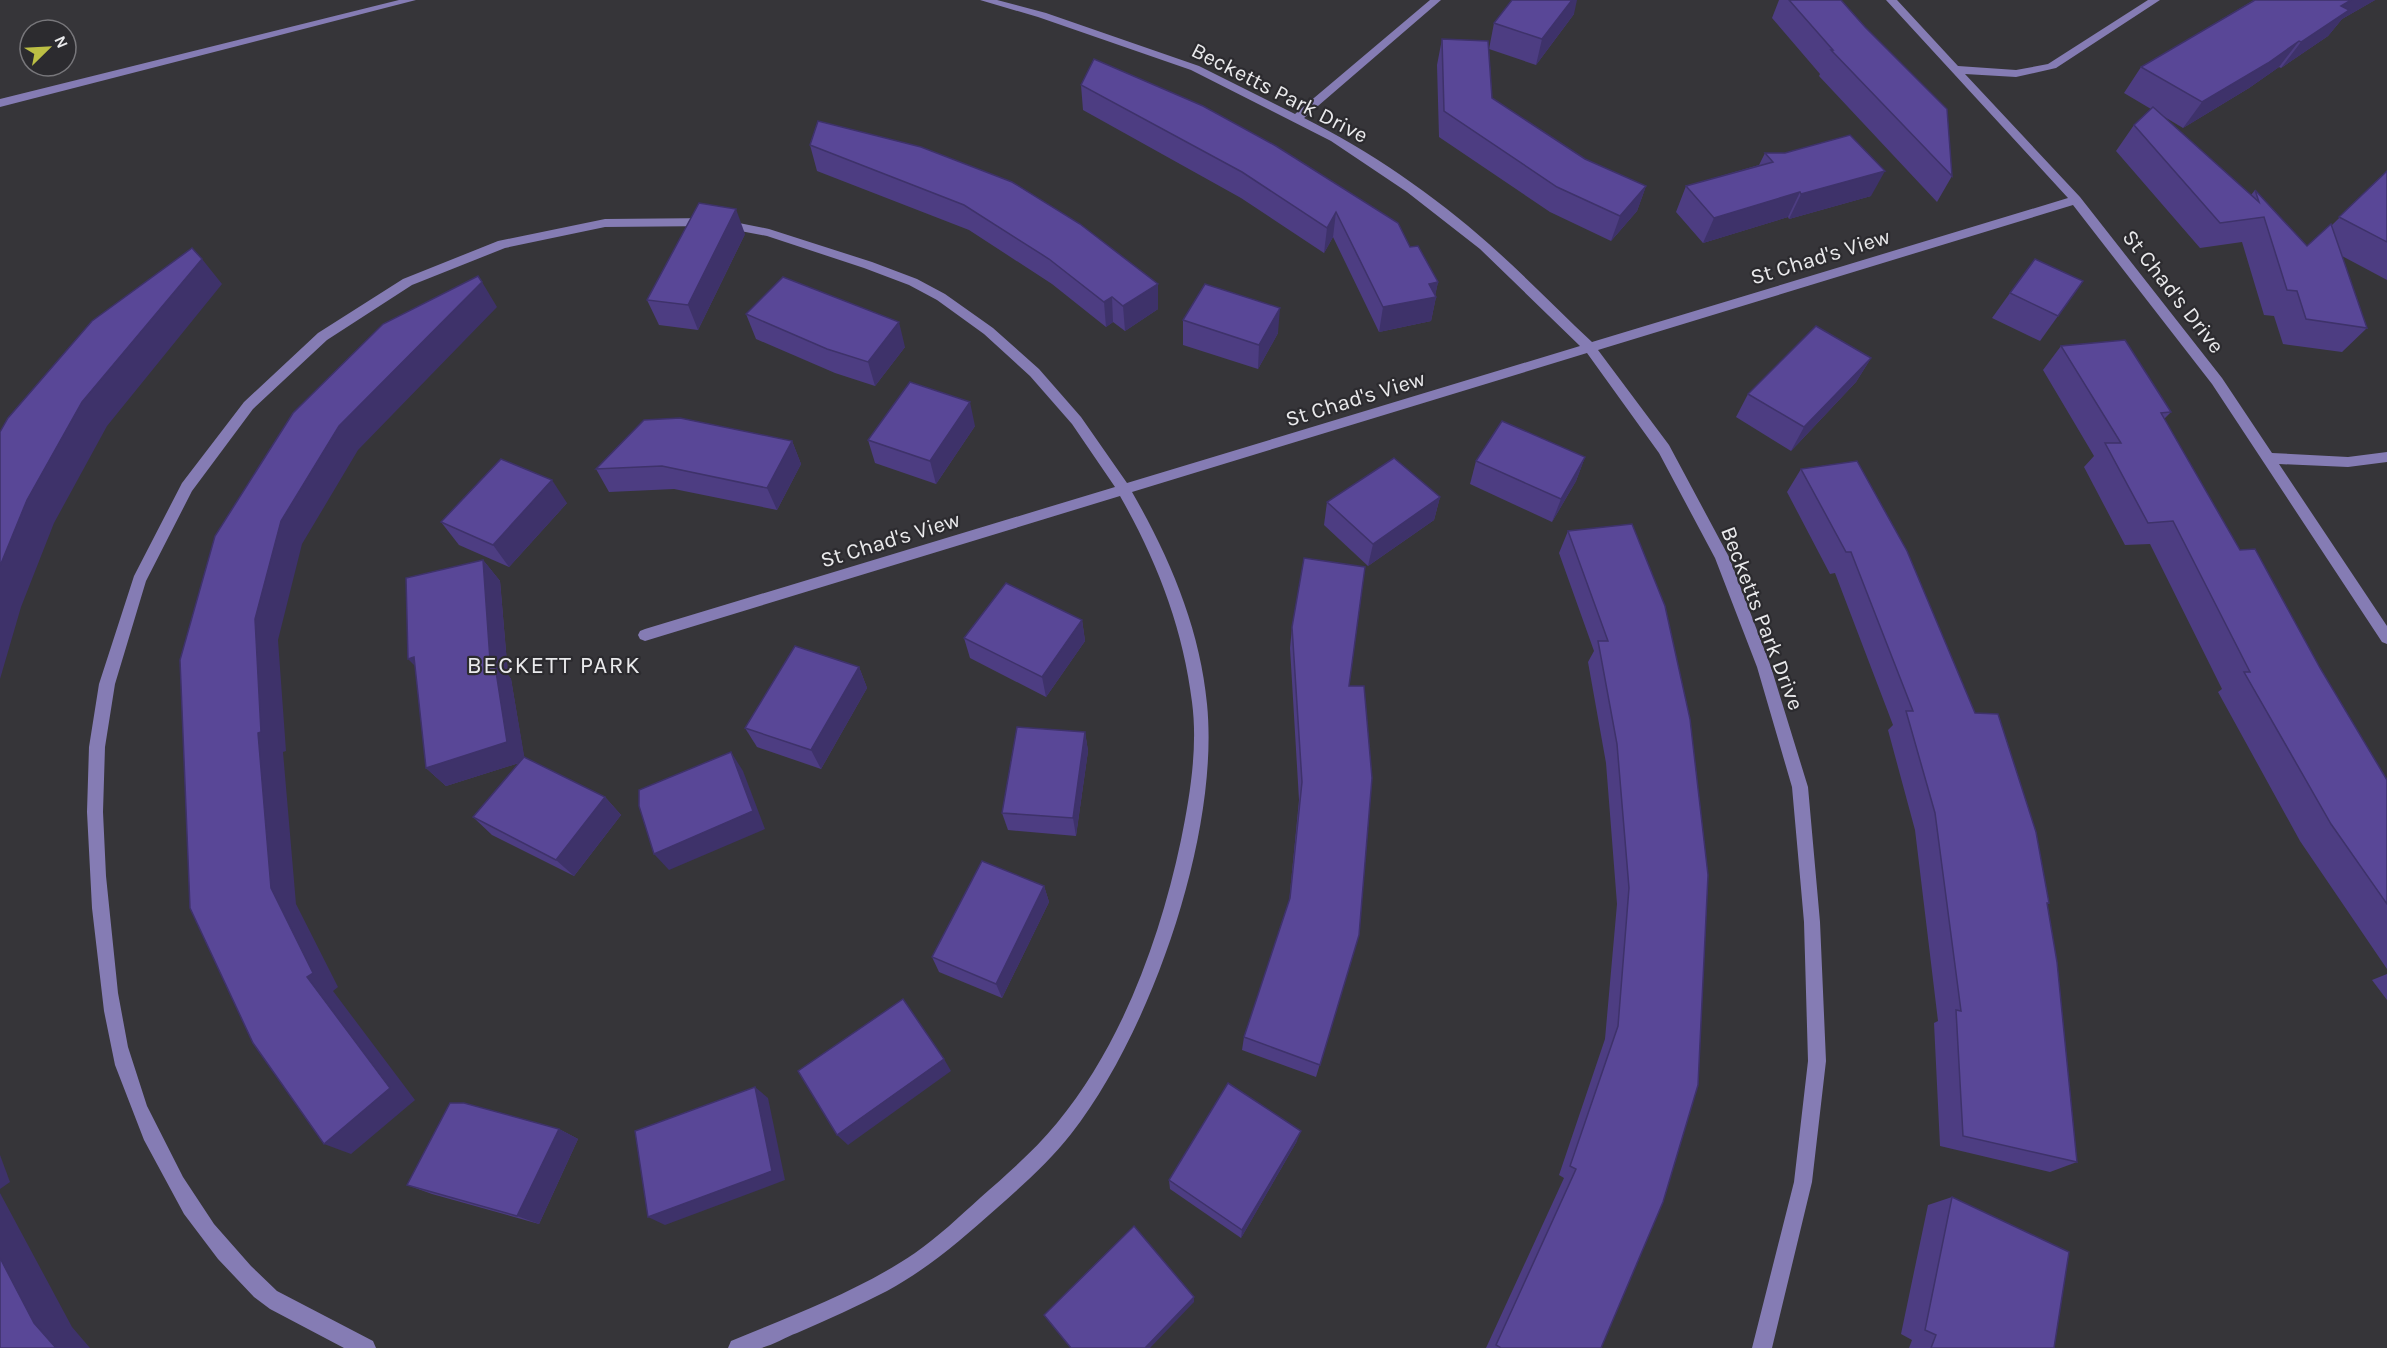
<svg xmlns="http://www.w3.org/2000/svg" width="2387" height="1348" viewBox="0 0 2387 1348" font-family="Karla,sans-serif">
  <style>
    .lines { fill: none; stroke-linecap: round; stroke-linejoin: round }
    .minor { fill: #857cb4; fill-rule: evenodd }
    .wall { fill: #4d3d82 }
    .shaded-wall { fill: #3e326a }
    .building { fill: #594797; stroke: #3e326a; stroke-width: 1.5 }
    .labels { text-anchor: middle; stroke-width: 4.5; stroke-linejoin: round; paint-order: stroke }
    .street-label { font-size: 22px; fill: #eaeaec; stroke: #2c2b2f }
    .neighbourhood-label { font-size: 24px; letter-spacing: 1.5px; fill: #eaeaec; stroke: #2c2b2f }
  </style>
  <rect width="100%" height="100%" fill="#363539"/>
  <g class="lines">
    <g class="minor">
      <polygon points="399,0 416,0 0,107 0,99"/>
      <path d="M980 0H997L1046 13 1199 66 1295 114 1430 0H1441L1304 118C1369 150 1435 196 1489 244 1525 276 1558 310 1592 342L2068 198 1886 0H1897L1958 66 2016 70 2048 64 2148 0H2160L2056 68 2016 77 1965 74 2080 197 2222 378 2272 453 2348 457 2387 452V462L2348 467 2279 464 2387 626V644L2382 642 2212 384 2073 205 1598 350 1669 445 1729 557 1771 667 1808 787 1820 922 1826 1061 1812 1182 1772 1348H1752L1794 1182 1808 1061 1804 922 1792 787 1757 667 1715 558 1659 453 1587 353 1132 492C1170 558 1200 629 1207 704 1220 834 1151 1032 1071 1134 1050 1161 1023 1185 997 1208 962 1239 929 1268 887 1291 858 1306 827 1320 797 1333 786 1337 773 1345 761 1348 751 1348 738 1348 728 1348L731 1341C793 1315 859 1291 915 1253 938 1237 959 1217 980 1198 1007 1174 1034 1151 1057 1123 1122 1044 1160 939 1181 840 1190 796 1198 747 1192 702 1183 628 1157 561 1120 496L645 641 640 639 638 635 640 631 645 629 1115 487 1072 424 1030 376 984 334 937 300 909 285 864 268 767 236 714 226 605 227 505 248 412 285 327 340 253 409 192 491 146 581 115 684 105 747 103 812 106 876 118 993 128 1047 147 1106 183 1177 214 1224 251 1266 277 1291 373 1341 376 1348H344L270 1309 254 1297 218 1259 184 1214 144 1140 115 1065 104 1011 92 908 87 812 89 747 99 684 134 576 182 483 244 402 318 333 403 279 498 241 605 219 714 218 769 229 872 262 917 279 945 294 993 328 1039 369 1081 417 1127 483 1580 346 1480 249 1407 192 1331 141 1191 70 1038 17Z"/>
    </g>
  </g>
  <g class="wall">
    <polygon points="1779,0 1841,0 1952,176 1937,202 1819,76 1820,74 1772,18"/>
    <polygon points="2254,0 2375,0 2342,19 2328,36 2281,68 2279,67 2249,88 2183,128 2163,116 2251,195 2255,190 2307,246 2331,226 2387,171 2387,280 2342,256 2367,328 2342,352 2283,344 2274,316 2264,315 2242,242 2200,248 2116,151 2134,125 2151,109 2124,93 2141,67"/>
    <polygon points="1574,14 1536,65 1489,49 1492,98 1585,159 1646,186 1637,211 1611,241 1550,212 1439,137 1437,65 1442,39 1489,49 1494,23"/>
    <polygon points="1081,85 1410,247 1438,282 1435,295 1436,297 1431,321 1379,332 1333,237 1324,253 1241,198 1083,110"/>
    <polygon points="818,121 1158,309 1125,331 1113,322 1106,327 1052,284 969,230 817,171 810,145"/>
    <polygon points="1765,153 1871,196 1789,219 1788,217 1703,243 1676,212 1686,186 1759,165"/>
    <polygon points="745,234 698,330 659,325 647,300"/>
    <polygon points="2010,293 2058,316 2040,341 1992,318"/>
    <polygon points="746,314 905,347 875,386 835,373 756,339"/>
    <polygon points="1183,320 1278,333 1258,369 1183,345"/>
    <polygon points="2061,346 2171,412 2164,419 2240,550 2320,668 2387,780 2387,969 2300,841 2218,692 2222,689 2150,544 2125,545 2084,467 2094,456 2043,370"/>
    <polygon points="1871,358 1856,382 1791,451 1736,417 1748,394"/>
    <polygon points="975,426 936,484 875,463 868,440"/>
    <polygon points="792,441 801,464 777,510 674,489 609,492 596,469"/>
    <polygon points="1585,457 1576,481 1552,522 1470,484 1476,461"/>
    <polygon points="1857,461 2049,903 2047,905 2077,1162 2050,1172 1940,1146 1934,1023 1938,1021 1915,830 1888,730 1893,725 1835,573 1830,574 1787,492 1801,469"/>
    <polygon points="1440,497 1434,520 1368,566 1324,525 1327,502"/>
    <polygon points="567,503 509,567 459,545 441,522"/>
    <polygon points="1568,531 1665,606 1601,1348 1486,1348 1564,1178 1559,1175 1605,1039 1617,904 1606,763 1588,662 1594,651 1559,553"/>
    <polygon points="483,560 500,581 508,675 511,679 524,757 605,797 621,815 574,876 492,835 473,817 519,763 446,786 426,768"/>
    <polygon points="1082,620 1085,641 1046,697 970,658 964,638"/>
    <polygon points="1292,627 1349,686 1359,935 1316,1077 1242,1050 1244,1037 1289,903 1299,800 1290,648"/>
    <polygon points="859,667 867,688 821,769 757,747 745,728"/>
    <polygon points="1085,732 1088,751 1076,836 1008,830 1002,813"/>
    <polygon points="1044,886 1049,902 1002,998 939,972 932,957"/>
    <polygon points="2387,974 2387,1000 2372,980"/>
    <polygon points="559,1129 578,1139 539,1224 432,1194 407,1185"/>
    <polygon points="1297,1141 1241,1238 1170,1189 1169,1180"/>
    <polygon points="1952,1197 2054,1348 1909,1348 1912,1340 1901,1334 1928,1205"/>
  </g>
  <g class="shaded-wall">
    <polygon points="1572,0 1577,0 1574,14 1536,65 1542,39"/>
    <polygon points="2351,0 2375,0 2342,19 2328,36 2281,68 2301,42 2341,6"/>
    <polygon points="2299,41 2279,67 2249,88 2183,128 2202,102"/>
    <polygon points="1885,171 1871,196 1789,219 1801,194"/>
    <polygon points="1646,186 1637,211 1611,241 1620,216"/>
    <polygon points="1800,192 1788,217 1703,243 1714,218"/>
    <polygon points="736,209 745,234 698,330 688,305"/>
    <polygon points="1336,212 1333,237 1324,253 1327,228"/>
    <polygon points="202,259 222,284 107,426 54,523 21,607 0,679 0,566 27,500 82,402"/>
    <polygon points="482,282 497,307 358,450 302,544 278,640 286,751 283,752 296,904 338,987 333,991 415,1100 351,1154 324,1144 307,977 271,888 258,733 255,619 281,521 339,426"/>
    <polygon points="1438,282 1435,297 1436,297 1431,321 1379,332 1383,307 1429,284"/>
    <polygon points="1158,284 1158,309 1125,331 1123,306"/>
    <polygon points="1112,297 1113,322 1106,327 1104,302"/>
    <polygon points="1280,308 1278,333 1258,369 1259,345"/>
    <polygon points="899,322 905,347 875,386 868,362"/>
    <polygon points="1871,358 1856,382 1791,451 1804,427"/>
    <polygon points="970,402 975,426 936,484 930,461"/>
    <polygon points="792,441 801,464 777,510 767,488"/>
    <polygon points="1585,457 1576,481 1552,522 1561,499"/>
    <polygon points="552,480 567,503 509,567 493,545"/>
    <polygon points="1440,497 1434,520 1368,566 1373,544"/>
    <polygon points="483,560 500,581 508,675 511,679 525,761 446,786 426,768 490,660"/>
    <polygon points="1082,620 1085,641 1046,697 1042,677"/>
    <polygon points="414,657 428,679 408,659"/>
    <polygon points="859,667 867,688 821,769 811,750"/>
    <polygon points="1085,732 1088,751 1076,836 1073,818"/>
    <polygon points="731,752 743,771 765,829 669,870 654,854"/>
    <polygon points="605,797 621,815 574,876 556,860"/>
    <polygon points="1044,886 1049,902 1002,998 996,984"/>
    <polygon points="944,1059 951,1071 848,1145 837,1135"/>
    <polygon points="755,1087 768,1098 785,1180 665,1225 648,1217"/>
    <polygon points="559,1129 578,1139 539,1224 517,1216"/>
    <polygon points="1301,1131 1297,1141 1241,1238 1242,1230"/>
    <polygon points="0,1155 10,1182 0,1189"/>
    <polygon points="0,1193 72,1327 90,1348 56,1348 34,1323 0,1258"/>
    <polygon points="1194,1297 1194,1302 1150,1348 1145,1348"/>
  </g>
  <g class="building">
    <polygon points="1512,0 1572,0 1542,39 1494,23"/>
    <polygon points="1789,0 1841,0 1865,27 1947,109 1952,176 1831,50 1833,50"/>
    <polygon points="2255,0 2351,0 2341,6 2349,10 2301,42 2299,41 2268,63 2202,102 2141,67"/>
    <polygon points="1442,39 1488,41 1492,98 1585,159 1646,186 1620,216 1557,187 1444,111"/>
    <polygon points="1094,59 1203,106 1276,146 1398,223 1410,247 1418,246 1438,282 1429,284 1436,297 1383,307 1336,212 1327,228 1242,172 1081,85"/>
    <polygon points="2153,107 2259,202 2255,190 2307,246 2331,224 2367,328 2306,319 2297,291 2287,290 2264,217 2220,223 2134,125"/>
    <polygon points="818,121 921,147 1012,182 1080,224 1158,284 1123,306 1112,297 1104,302 1049,259 964,205 810,145"/>
    <polygon points="1850,135 1885,171 1801,194 1800,192 1714,218 1686,186 1773,162 1765,153 1785,153"/>
    <polygon points="2387,171 2387,242 2339,217"/>
    <polygon points="699,203 736,209 688,305 647,300"/>
    <polygon points="192,248 202,259 82,402 27,500 0,566 0,432 8,418 92,321"/>
    <polygon points="2035,259 2083,281 2058,316 2010,293"/>
    <polygon points="478,276 482,282 339,426 281,521 255,619 261,732 258,733 271,888 313,973 307,977 390,1088 324,1144 253,1043 190,908 180,660 215,536 293,413 383,324"/>
    <polygon points="783,277 899,322 868,362 827,349 746,314"/>
    <polygon points="1205,284 1280,308 1259,345 1183,320"/>
    <polygon points="1816,326 1871,358 1804,427 1748,394"/>
    <polygon points="2125,340 2171,412 2161,413 2240,550 2255,549 2320,668 2387,780 2387,904 2331,824 2244,672 2250,672 2173,521 2148,523 2105,443 2121,443 2061,346"/>
    <polygon points="910,382 970,402 930,461 868,440"/>
    <polygon points="680,418 792,441 767,488 662,466 596,469 644,420"/>
    <polygon points="1502,421 1585,457 1561,499 1476,461"/>
    <polygon points="1394,458 1440,497 1373,544 1327,502"/>
    <polygon points="501,459 552,480 493,545 441,522"/>
    <polygon points="1857,461 1907,551 1975,713 1998,714 2036,832 2049,903 2047,903 2057,962 2077,1162 1963,1136 1956,1010 1961,1011 1935,813 1906,711 1913,711 1851,552 1846,552 1801,469"/>
    <polygon points="1632,524 1665,606 1690,719 1708,875 1698,1085 1663,1202 1601,1348 1501,1348 1496,1345 1576,1169 1570,1166 1618,1026 1629,888 1617,744 1598,641 1608,641 1568,531"/>
    <polygon points="1304,558 1365,567 1349,686 1364,686 1372,778 1359,935 1320,1065 1244,1037 1290,898 1302,782 1292,627"/>
    <polygon points="483,560 490,660 494,659 507,742 426,768 414,657 408,659 406,578"/>
    <polygon points="1006,583 1082,620 1042,677 964,638"/>
    <polygon points="795,646 859,667 811,750 745,728"/>
    <polygon points="1017,727 1085,732 1073,818 1002,813"/>
    <polygon points="731,752 753,811 654,854 639,806 639,790"/>
    <polygon points="524,757 605,797 556,860 473,817"/>
    <polygon points="982,861 1044,886 996,984 932,957"/>
    <polygon points="903,999 944,1059 837,1135 798,1071"/>
    <polygon points="1228,1083 1301,1131 1242,1230 1169,1180"/>
    <polygon points="755,1087 772,1171 648,1217 635,1131"/>
    <polygon points="450,1103 464,1103 559,1129 517,1216 407,1185"/>
    <polygon points="1952,1197 2069,1252 2054,1348 1931,1348 1936,1335 1925,1330"/>
    <polygon points="1134,1226 1194,1297 1145,1348 1071,1348 1044,1315"/>
    <polygon points="0,1258 34,1323 56,1348 0,1348"/>
  </g>
  <g class="labels">
    <g class="street-label">
      <text transform="translate(1280 92) rotate(27)" y="8">Becketts Park Drive</text>
      <text transform="translate(1820 256) rotate(-17)" y="8">St Chad's View</text>
      <text transform="translate(2174 291) rotate(52)" y="8">St Chad's Drive</text>
      <text transform="translate(1355 398) rotate(-17)" y="8">St Chad's View</text>
      <text transform="translate(890 539) rotate(-17)" y="8">St Chad's View</text>
      <text transform="translate(1763 618) rotate(69)" y="8">Becketts Park Drive</text>
    </g>
    <g class="neighbourhood-label">
      <text x="554" y="673">BECKETT PARK</text>
    </g>
  </g>
  <g transform="translate(48 48) rotate(66)"><circle r="28" fill="#2c2b2f" stroke="#78777b" stroke-width="1.5"/>
  <path d="M0-4.5L10 22L0 15L-10 22Z" fill="#bcbf44"/>
  <text y="-9" font-size="16" font-weight="bold" text-anchor="middle" fill="#eaeaec">N</text>
  </g>
</svg>
